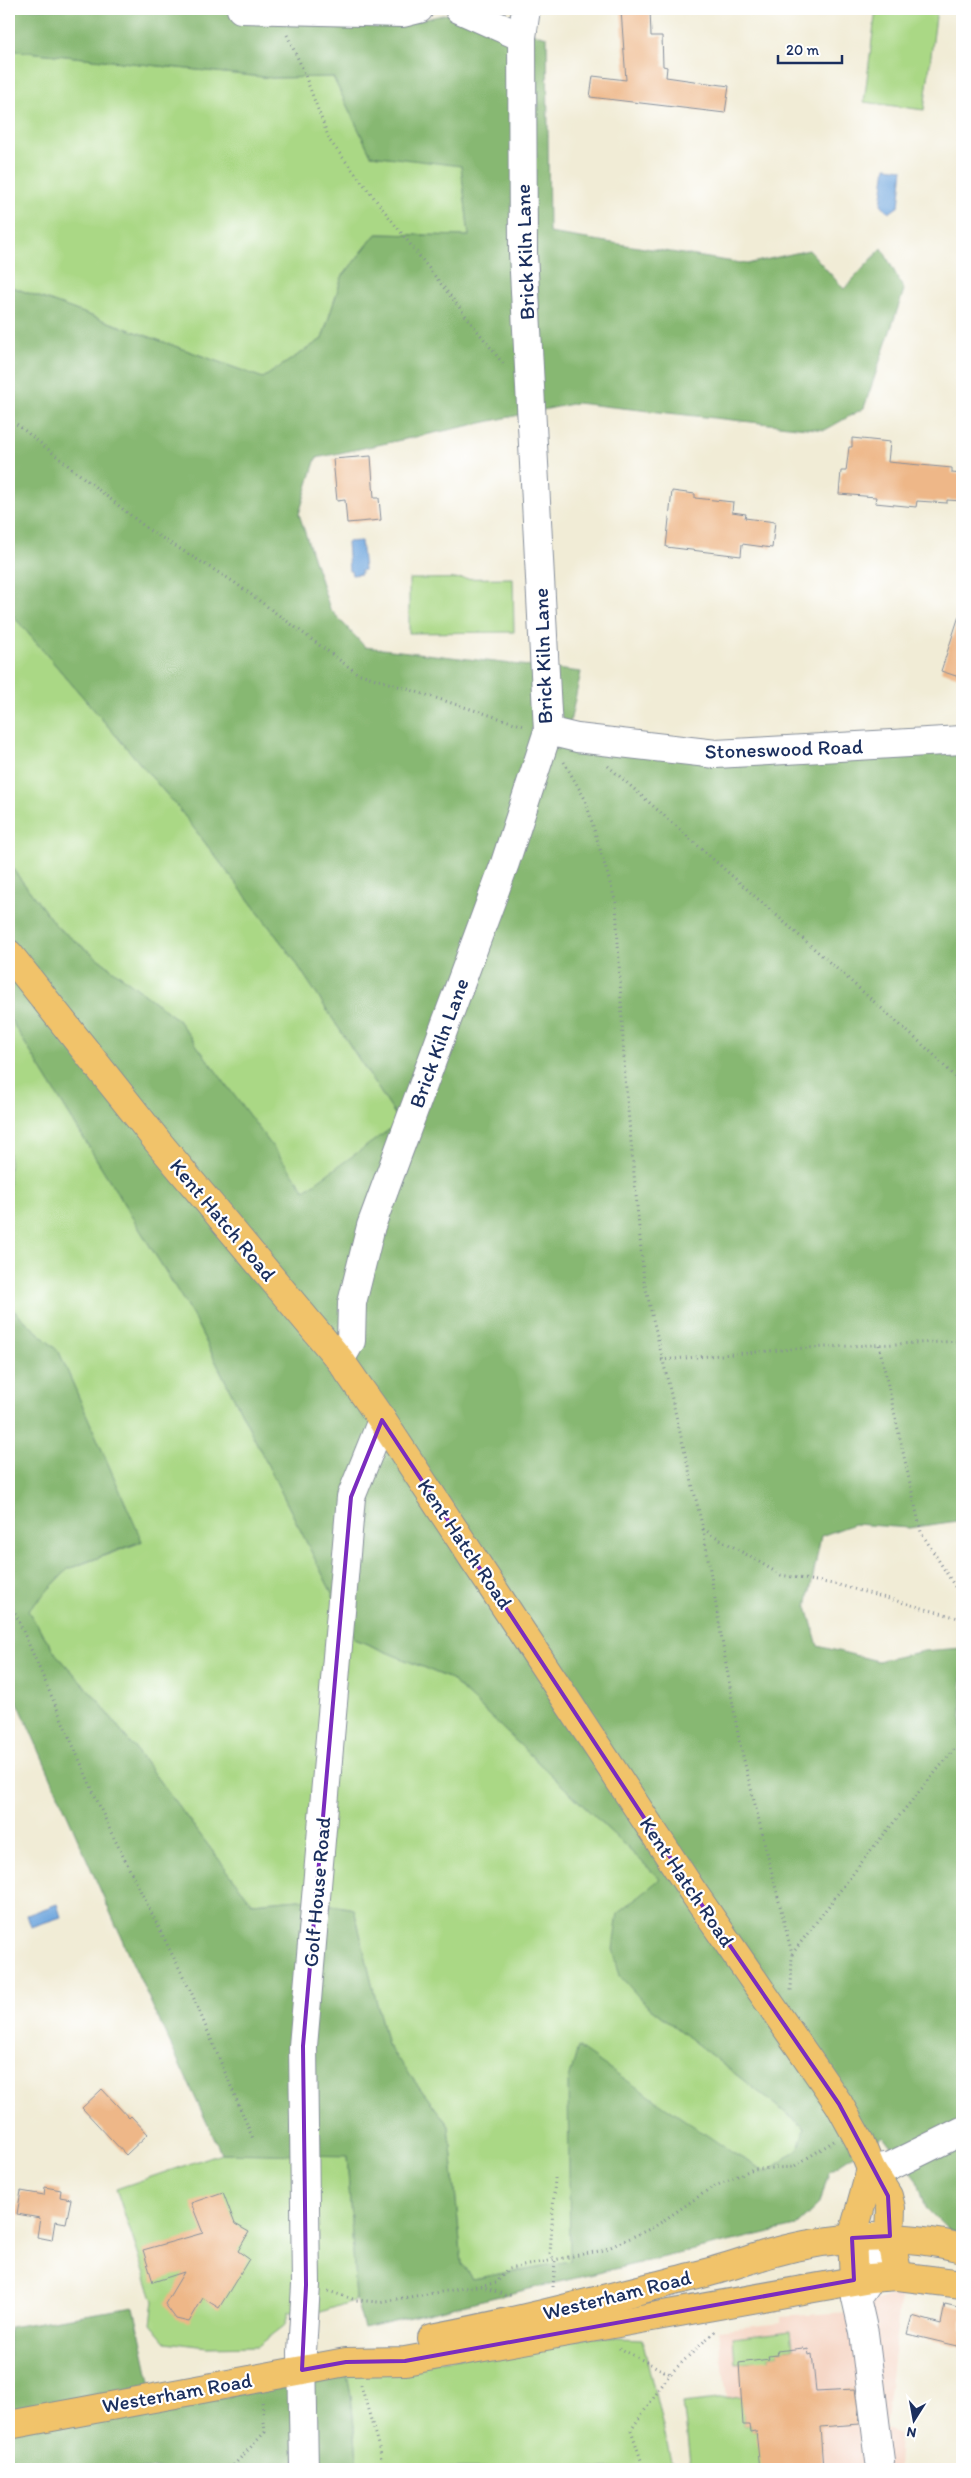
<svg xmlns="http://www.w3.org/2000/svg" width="971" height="2478" viewBox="0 0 971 2478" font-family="Itim,sans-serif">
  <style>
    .built { fill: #f5d3c1 }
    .green { fill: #aad885; stroke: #628472 }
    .forest { fill: #87b872; stroke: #517468 }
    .water { fill: #6ea6dd; stroke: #446a9e }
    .building { fill: #eeb788 }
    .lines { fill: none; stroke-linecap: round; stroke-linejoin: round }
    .minor-casing { stroke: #868e9a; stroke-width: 30 }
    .major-casing { stroke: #868e9a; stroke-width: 30 }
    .path { stroke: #868e9a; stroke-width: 3; stroke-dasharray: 1 4; stroke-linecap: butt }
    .minor { stroke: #fff; stroke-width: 28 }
    .major { stroke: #f1c36a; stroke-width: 28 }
    .marked { fill: none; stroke: #7b2cbf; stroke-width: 4; stroke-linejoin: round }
    .labels { text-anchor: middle; stroke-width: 4.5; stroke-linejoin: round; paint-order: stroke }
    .street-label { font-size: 21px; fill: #1b2f5e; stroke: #fff }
  </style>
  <rect width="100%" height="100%" fill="#fff"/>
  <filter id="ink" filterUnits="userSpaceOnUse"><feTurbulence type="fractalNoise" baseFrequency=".02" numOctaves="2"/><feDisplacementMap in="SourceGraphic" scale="10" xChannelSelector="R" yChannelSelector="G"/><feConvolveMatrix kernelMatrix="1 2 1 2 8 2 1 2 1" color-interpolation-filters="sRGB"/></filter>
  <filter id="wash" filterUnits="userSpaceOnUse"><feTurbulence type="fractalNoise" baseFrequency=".0096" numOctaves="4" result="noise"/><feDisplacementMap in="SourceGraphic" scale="20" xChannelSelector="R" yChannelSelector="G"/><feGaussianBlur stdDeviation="1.12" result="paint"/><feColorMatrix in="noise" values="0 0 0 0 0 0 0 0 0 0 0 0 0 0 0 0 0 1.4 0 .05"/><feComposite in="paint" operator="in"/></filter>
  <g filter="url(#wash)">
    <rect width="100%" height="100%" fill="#f1ecd6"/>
    <polygon class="built" points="901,2293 885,2429 900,2434 898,2469 691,2469 683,2403 727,2398 718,2330 781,2323 781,2317 846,2312 850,2307"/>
    <g class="green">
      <polygon points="876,9 937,9 924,110 864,102"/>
      <polygon points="9,50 272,78 333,77 371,155 461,165 469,236 376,234 342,277 322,339 263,378 9,286"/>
      <polygon points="513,578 514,632 409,633 409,579"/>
      <polygon points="9,611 180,810 293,958 400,1122 305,1191 177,1019 57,927 9,864"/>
      <polygon points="9,1017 193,1316 355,1639 451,1679 661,1880 618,1913 644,2003 805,2128 798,2150 766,2172 733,2153 570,2261 472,2279 462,2264 449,2126 387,2045 354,1909 299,1899 252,1903 97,1699 56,1654 28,1611 68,1569 142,1542 59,1352 9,1306"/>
      <polygon points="221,2153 347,2155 356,2300 321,2312 289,2312 284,2326 258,2346 207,2347 166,2342 151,2324 154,2301 116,2189"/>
      <polygon points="791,2331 793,2349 778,2351 778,2355 768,2356 769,2365 756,2361 735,2363 733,2338"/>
      <polygon points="594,2337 642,2339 673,2469 358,2469 351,2396 347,2375"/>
      <polygon points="742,2396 743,2425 750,2425 751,2431 756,2431 771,2467 691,2469 683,2403"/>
    </g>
    <g class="forest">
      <polygon points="9,9 379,9 391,27 451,13 547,37 549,233 747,264 809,250 844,289 882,248 904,290 864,408 825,430 576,403 316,458 299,514 330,609 365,647 581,672 565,745 962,750 962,1476 957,1521 909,1528 854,1524 821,1536 807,1607 818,1646 878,1661 924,1651 962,1648 962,2233 948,2230 926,2208 918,2181 883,2136 829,2171 820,2203 796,2226 364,2328 356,2300 347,2156 221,2153 132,1962 9,1682 9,1306 59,1352 142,1541 68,1569 28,1611 56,1654 97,1699 252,1903 299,1899 354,1909 387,2045 449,2126 462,2264 472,2279 570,2261 568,2083 578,2047 733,2153 766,2172 798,2150 805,2128 644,2003 620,1976 613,1949 618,1913 660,1879 451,1679 355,1639 193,1316 9,1017 9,864 57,927 177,1019 305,1190 400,1122 293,958 180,810 9,611 9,286 263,378 322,339 342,277 376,234 469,236 461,166 371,155 333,77 272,78 9,50"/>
      <polygon points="134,2307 156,2409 347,2375 351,2396 358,2469 9,2469 9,2327"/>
    </g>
    <g class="water">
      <polygon points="886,167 903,169 899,206 889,213 881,204"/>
      <polygon points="361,541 364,570 361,571 361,574 352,575 351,571 349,571 347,542"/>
      <polygon points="57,1904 61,1917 31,1927 27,1915"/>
    </g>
    <g id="blocks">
      <g class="building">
        <polygon points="628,9 650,9 651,36 662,36 663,66 667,67 666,77 729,86 725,113 590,97 593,76 626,80 621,10"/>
        <polygon points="852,438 890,442 888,462 952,468 952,473 962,474 962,501 947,500 947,503 917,501 916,507 875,503 876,497 839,494 841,471 846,471 849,447 852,447"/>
        <polygon points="371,456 374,498 379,498 381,520 347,523 345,500 337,501 333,459"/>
        <polygon points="672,491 695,494 695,498 733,502 732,512 746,514 745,518 775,522 772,548 742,544 741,556 666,547"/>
        <polygon points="959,616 962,617 962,678 941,671"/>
        <polygon points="102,2089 129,2118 131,2116 148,2134 126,2155 82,2108"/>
        <polygon points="45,2187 61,2190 60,2197 71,2199 66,2223 55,2221 52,2240 37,2237 40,2218 17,2214 21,2191 44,2195"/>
        <polygon points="223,2192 235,2224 249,2232 238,2251 249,2259 219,2308 203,2298 189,2322 176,2319 165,2304 184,2272 153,2282 143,2250 203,2233 191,2203"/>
        <polygon points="945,2304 962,2308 962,2347 907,2334 912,2316 941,2324"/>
        <polygon points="803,2348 804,2350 808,2349 809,2355 812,2354 816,2391 855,2389 860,2424 820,2427 823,2469 760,2469 756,2431 751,2432 750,2425 743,2425 739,2363 769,2359 768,2356 778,2355 777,2351"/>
      </g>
    </g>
  </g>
  <g filter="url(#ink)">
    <use href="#blocks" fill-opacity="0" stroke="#868e9a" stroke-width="1"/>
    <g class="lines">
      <defs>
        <g id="minor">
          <polyline points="241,9 403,13 419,9"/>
          <polyline points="459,9 522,37"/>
          <polyline points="548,731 577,738 716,754 962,740"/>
          <polyline points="340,1360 351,1341 352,1303 371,1226 505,863 548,731 523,253 522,37 526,9"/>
          <polyline points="871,2169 891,2166 962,2131"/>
          <polyline points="873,2237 870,2278 856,2298 864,2333 880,2461"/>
          <polyline points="304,2469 302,2352 306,2285 303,2046 351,1497 382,1420"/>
        </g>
        <g id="major">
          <polyline points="9,954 158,1142 340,1360 382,1420 693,1892 839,2104 860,2142 871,2169 888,2196 891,2208 890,2236 898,2276"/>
          <polyline points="854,2280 852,2238 871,2169"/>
          <path d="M432 2338C522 2321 610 2297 698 2275 723 2269 747 2260 771 2253 837 2235 896 2232 962 2248"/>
          <polyline points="9,2425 346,2362 405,2361 870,2278 898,2276 962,2284"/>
        </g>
      </defs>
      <use href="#minor" class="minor-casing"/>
      <use href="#major" class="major-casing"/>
      <g class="path">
        <polyline points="287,35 301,65 330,141 504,365"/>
        <polyline points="9,418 149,530 234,582 357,673 524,726"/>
        <polyline points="564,762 585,799 616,903 625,1078 644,1281 703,1529 739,1740 792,1954 791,1991"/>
        <polyline points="608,766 933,1054 962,1085"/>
        <polyline points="879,1345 921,1532 962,1598"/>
        <polyline points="661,1360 804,1348 962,1341"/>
        <polyline points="703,1529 781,1575 839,1585 962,1619"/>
        <polyline points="9,1599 110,1830 192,1994 254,2141"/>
        <polyline points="792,1954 871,1850 962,1740"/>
        <polyline points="481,2286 505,2295 511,2295"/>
        <polyline points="553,2287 555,2261 550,2254 555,2178"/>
        <polyline points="328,2291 356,2300 378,2302 496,2283 508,2269 604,2250 654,2227 711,2188 753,2169 793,2167 834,2141"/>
        <polyline points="619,2348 670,2374"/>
        <polyline points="361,2385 381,2455 380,2469"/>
        <polyline points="230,2469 265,2432 262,2401"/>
        <polyline points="644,2469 631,2430 670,2374 715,2331"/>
      </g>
      <use href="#minor" class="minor"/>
      <use href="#major" class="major"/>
    </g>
  </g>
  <path class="marked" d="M382 1420 693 1892 839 2104 888 2196 890 2236 852 2238 854 2280 405 2361 346 2362 302 2370 306 2285 303 2046 351 1497Z"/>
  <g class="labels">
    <g class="street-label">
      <text transform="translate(525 252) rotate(-92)" y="7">Brick Kiln Lane</text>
      <text transform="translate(543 656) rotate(-92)" y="7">Brick Kiln Lane</text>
      <text transform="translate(784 749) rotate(-2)" y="7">Stoneswood Road</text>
      <text transform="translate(439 1043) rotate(-70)" y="7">Brick Kiln Lane</text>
      <text transform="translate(223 1220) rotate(50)" y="7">Kent Hatch Road</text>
      <text transform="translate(465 1544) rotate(56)" y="7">Kent Hatch Road</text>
      <text transform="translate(687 1882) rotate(56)" y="7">Kent Hatch Road</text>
      <text transform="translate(317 1892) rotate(-85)" y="7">Golf House Road</text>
      <text transform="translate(617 2295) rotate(-14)" y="7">Westerham Road</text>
      <text transform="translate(177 2393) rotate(-10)" y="7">Westerham Road</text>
    </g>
  </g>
  <rect width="971" height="2478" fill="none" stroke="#fff" stroke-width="30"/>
  <g transform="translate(914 2420) rotate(191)" stroke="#ffffff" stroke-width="4" paint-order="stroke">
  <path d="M0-4L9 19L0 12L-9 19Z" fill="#1b2f5e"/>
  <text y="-8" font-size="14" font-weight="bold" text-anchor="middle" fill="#1b2f5e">N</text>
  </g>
  <path d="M778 55v8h64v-8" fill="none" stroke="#1b2f5e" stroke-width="2.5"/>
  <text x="786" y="55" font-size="15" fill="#1b2f5e" stroke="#ffffff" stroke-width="4" paint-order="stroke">20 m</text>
</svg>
